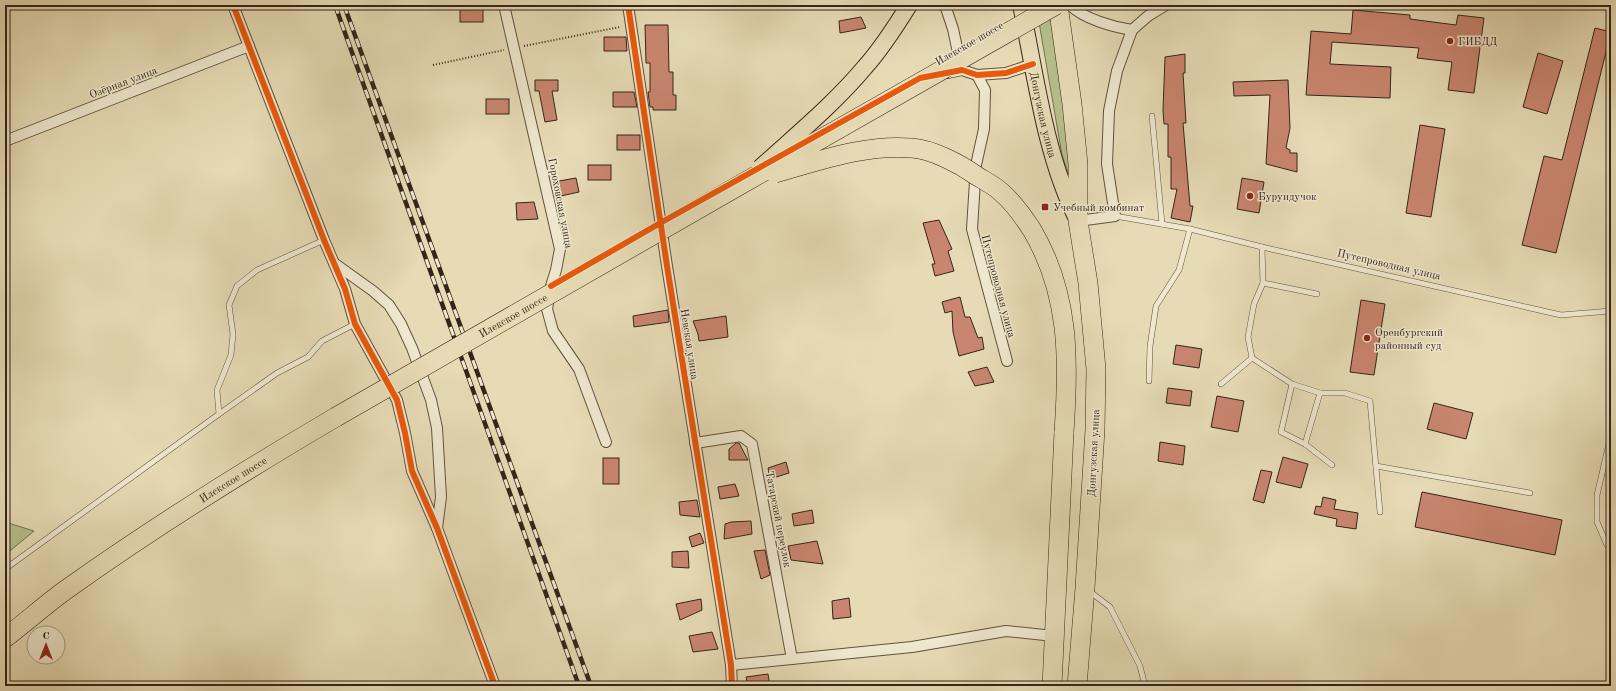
<svg xmlns="http://www.w3.org/2000/svg" width="1616" height="691" viewBox="0 0 1616 691" font-family="'Old Standard TT',serif">
  <style>
    .green { fill: #b5c08d; stroke: #757252 }
    .building { fill: #c9856f; stroke: #352518 }
    .lines { fill: none; stroke-linecap: round; stroke-linejoin: round }
    .lane-casing { stroke: #61523f; stroke-width: 6 }
    .street-casing { stroke: #61523f; stroke-width: 12 }
    .primary-casing { stroke: #352518; stroke-width: 18 }
    .highway-casing { stroke: #352518; stroke-width: 20 }
    .path { stroke: #352518; stroke-width: 2; stroke-dasharray: 1 2; stroke-linecap: butt }
    .lane { stroke: #efe8cf; stroke-width: 5 }
    .street { stroke: #efe8cf; stroke-width: 10 }
    .primary { stroke: #e6dbb5; stroke-width: 16 }
    .highway { stroke: #e6dbb5; stroke-width: 19 }
    .rail-casing { stroke: #352518; stroke-width: 4.5 }
    .rail { stroke: #efe8cf; stroke-width: 3; stroke-dasharray: 9; stroke-linecap: butt }
    .primary-bridge-casing { stroke: #352518; stroke-width: 18; stroke-linecap: butt }
    .highway-bridge-casing { stroke: #352518; stroke-width: 20; stroke-linecap: butt }
    .primary-bridge { stroke: #e6dbb5; stroke-width: 16 }
    .highway-bridge { stroke: #e6dbb5; stroke-width: 19 }
    .cycleway-casing { stroke: #efe8cf; stroke-width: 8 }
    .cycleway { stroke: #e8590c; stroke-width: 6 }
    .poi-dot { fill: #8f2418; stroke: #efe8cf; stroke-width: 1.5 }
    .labels { text-anchor: middle; stroke-width: 3; stroke-linejoin: round; paint-order: stroke }
    .poi-label { font-size: 11px; fill: #352518; stroke: #efe8cf; text-anchor: start }
    .street-label { font-size: 11px; fill: #352518; stroke: #efe8cf }
  </style>
  <rect width="100%" height="100%" fill="#e6dbb5"/>
  <filter id="stains"><feTurbulence type="fractalNoise" baseFrequency=".005" numOctaves="4"/><feColorMatrix values="0 0 0 0 .2 0 0 0 0 .09 0 0 0 0 .02 0 0 0 .5 -.17"/></filter>
  <radialGradient id="worn" r=".72"><stop offset=".6" stop-color="#630" stop-opacity="0"/><stop offset="1" stop-color="#630" stop-opacity=".3"/></radialGradient>
  <g class="green">
    <polygon points="1036,5 1049,5 1071,154 1074,190 1062,155"/>
    <polygon points="5,522 34,531 5,555"/>
  </g>
  <g class="building">
    <rect x="460" y="7" width="23" height="15"/>
    <polygon points="1353,10 1410,15 1410,19 1456,25 1458,15 1484,18 1474,93 1448,90 1452,62 1417,58 1419,48 1332,42 1330,64 1391,67 1390,98 1306,95 1311,31 1351,34"/>
    <polygon points="861,17 866,28 840,33 839,21"/>
    <polygon points="645,25 668,25 669,72 673,72 673,95 676,95 676,110 653,110 653,107 650,107 648,92 650,92 650,63 646,63"/>
    <polygon points="1595,28 1611,32 1556,253 1522,245 1544,156 1562,160"/>
    <polygon points="604,37 626,37 627,51 604,51"/>
    <polygon points="1538,53 1563,61 1547,114 1523,107"/>
    <polygon points="1185,54 1185,73 1183,73 1186,123 1183,123 1190,206 1193,206 1190,222 1171,218 1177,189 1171,189 1171,157 1168,157 1168,124 1164,124 1163,110 1165,57"/>
    <polygon points="535,80 558,80 558,91 552,91 557,120 545,122 539,91 535,91"/>
    <polygon points="1288,80 1290,128 1286,148 1290,150 1290,153 1297,153 1297,172 1266,164 1270,95 1234,96 1233,82"/>
    <polygon points="613,92 634,92 637,107 613,107"/>
    <rect x="486" y="99" width="23" height="15"/>
    <polygon points="1420,125 1445,129 1431,217 1406,213"/>
    <rect x="617" y="135" width="23" height="15"/>
    <rect x="588" y="165" width="23" height="15"/>
    <polygon points="576,178 579,192 561,196 559,181"/>
    <polygon points="1242,178 1264,182 1259,213 1237,209"/>
    <polygon points="534,202 538,219 517,220 516,203"/>
    <polygon points="939,220 952,249 948,251 954,271 935,276 932,264 935,264 923,223"/>
    <polygon points="960,297 965,317 970,317 978,338 982,337 984,349 959,356 953,332 952,311 945,313 942,302"/>
    <polygon points="1361,300 1385,304 1374,375 1350,372"/>
    <polygon points="668,310 669,322 634,327 633,316"/>
    <polygon points="726,316 728,337 699,341 698,334 693,321"/>
    <polygon points="1176,345 1202,349 1199,368 1173,364"/>
    <polygon points="987,367 994,382 975,386 968,372"/>
    <polygon points="1168,388 1192,391 1190,406 1166,403"/>
    <polygon points="1217,396 1244,401 1238,432 1211,427"/>
    <polygon points="1434,403 1473,413 1466,439 1427,429"/>
    <polygon points="1160,442 1185,446 1183,465 1158,461"/>
    <polygon points="736,443 739,443 748,460 729,460 729,449"/>
    <polygon points="1283,457 1308,464 1301,488 1276,482"/>
    <rect x="603" y="458" width="16" height="26"/>
    <polygon points="786,462 789,473 770,479 768,468"/>
    <polygon points="1261,470 1272,472 1264,503 1253,500"/>
    <polygon points="735,484 739,496 720,499 718,487"/>
    <polygon points="1422,492 1562,520 1555,555 1415,527"/>
    <polygon points="1323,497 1336,500 1334,509 1358,513 1356,529 1336,526 1337,519 1314,514 1316,506 1321,507"/>
    <polygon points="697,500 700,517 680,515 679,502"/>
    <polygon points="812,510 814,523 794,526 792,514"/>
    <polygon points="751,521 752,534 724,539 725,524 731,522"/>
    <polygon points="700,533 704,543 692,547 689,537"/>
    <polygon points="817,541 823,564 791,560 788,546"/>
    <polygon points="765,550 770,575 761,579 754,551"/>
    <polygon points="688,551 689,568 672,567 672,552"/>
    <polygon points="849,598 851,617 833,619 832,601"/>
    <polygon points="701,599 702,610 680,620 676,604"/>
    <polygon points="712,632 718,649 693,652 689,636"/>
    <polygon points="768,674 770,686 748,686 746,677"/>
  </g>
  <g class="lines">
    <defs>
      <g id="lane">
        <polyline points="1152,116 1162,224"/>
        <polyline points="1115,216 1190,229 1262,247 1561,315 1611,311"/>
        <polyline points="1262,247 1263,283 1254,304 1248,337 1252,358 1292,384 1320,393 1345,393 1370,401 1380,512"/>
        <polyline points="1263,283 1317,294"/>
        <polyline points="1149,381 1150,346 1156,306 1179,270 1190,229"/>
        <polyline points="1221,384 1252,358"/>
        <polyline points="1292,384 1281,432 1305,444 1332,465"/>
        <polyline points="219,414 277,373 308,357 322,341 355,324"/>
        <polyline points="1611,435 1597,495 1597,522 1607,545 1611,545"/>
        <polyline points="1305,444 1320,393"/>
        <polyline points="1376,466 1530,493"/>
        <polyline points="5,569 219,414 217,390 231,355 233,334 229,305 237,286 257,270 324,240"/>
        <polyline points="1089,591 1110,607 1140,666 1145,686"/>
      </g>
      <g id="street">
        <polyline points="233,5 324,240 345,289 355,324 397,400 405,433 412,471 437,528 495,686"/>
        <polyline points="504,5 560,249 556,270 551,286 547,309 553,331 579,369 606,442"/>
        <polyline points="628,5 667,266 731,665 732,686"/>
        <polyline points="945,5 953,29 960,62"/>
        <path d="M1070 5C1084 19 1113 27 1132 30"/>
        <polyline points="1132,30 1148,16 1166,5"/>
        <polyline points="948,73 962,70 977,75 1006,73 1033,64"/>
        <polyline points="977,75 985,90 984,129 976,165 972,229 1007,361"/>
        <polyline points="5,141 249,46"/>
        <polyline points="1078,221 1115,216 1107,164 1109,111 1117,71 1132,30"/>
        <polyline points="334,263 373,291 389,305 401,324 412,348 431,400 437,428 441,497 437,528"/>
        <polyline points="695,443 741,436 752,444 792,659"/>
        <polyline points="731,665 912,647 1006,631 1054,636"/>
      </g>
      <g id="primary">
        <path id="s1" d="M1021 5C1036 77 1045 156 1078 221"/>
      </g>
      <g id="highway">
        <polyline points="1058,5 1072,104 1078,164 1078,221 1088,283 1096,369 1095,430 1085,588 1077,686"/>
        <path id="s2" d="M5 638C26 622 46 604 67 589 154 527 244 471 336 417"/>
        <polyline points="1052,686 1064,432"/>
      </g>
    </defs>
    <use href="#lane" class="lane-casing"/>
    <use href="#street" class="street-casing"/>
    <use href="#primary" class="primary-casing"/>
    <use href="#highway" class="highway-casing"/>
    <g class="path">
      <polyline points="524,46 620,27"/>
      <polyline points="433,65 504,50"/>
    </g>
    <use href="#lane" class="lane"/>
    <use href="#street" class="street"/>
    <use href="#primary" class="primary"/>
    <use href="#highway" class="highway"/>
    <defs>
      <g id="rail">
        <polyline points="335,5 579,686"/>
        <polyline points="344,5 591,686"/>
      </g>
    </defs>
    <use href="#rail" class="rail-casing"/>
    <use href="#rail" class="rail"/>
    <defs>
      <path id="primary-bridge" d="M760 168C796 135 834 104 865 67 882 48 896 26 909 5"/>
      <g id="highway-bridge">
        <path d="M775 173C819 161 865 144 911 148 932 149 960 164 977 176 985 181 993 185 1000 191 1013 202 1023 216 1032 230 1070 294 1069 361 1064 432"/>
        <path id="s3" d="M336 417 747 181 1056 5"/>
      </g>
    </defs>
    <use href="#primary-bridge" class="primary-bridge-casing"/>
    <use href="#highway-bridge" class="highway-bridge-casing"/>
    <use href="#primary-bridge" class="primary-bridge"/>
    <use href="#highway-bridge" class="highway-bridge"/>
    <defs>
      <g id="cycleway">
        <polyline points="233,5 324,240 345,289 355,324 397,400 405,433 412,471 437,528 495,686"/>
        <polyline points="628,5 667,266 731,665 732,686"/>
        <polyline points="551,286 662,222 920,78 962,70 977,75 1006,73 1033,64"/>
      </g>
    </defs>
    <use href="#cycleway" class="cycleway-casing"/>
    <use href="#cycleway" class="cycleway"/>
  </g>
  <g class="poi-dot">
    <circle cx="1450" cy="41" r="4"/>
    <circle cx="1250" cy="196" r="4"/>
    <rect x="1041" y="203" width="8" height="8" rx="2"/>
    <circle cx="1367" cy="338" r="4"/>
  </g>
  <g class="labels">
    <g class="poi-label">
      <text x="1458" y="45">ГИБДД</text>
      <text x="1258" y="200">Бурундучок</text>
      <text x="1053" y="211">Учебный комбинат</text>
      <text x="1375" y="336">Оренбургский<tspan x="1375" dy="13">районный суд</tspan></text>
    </g>
    <g class="street-label">
      <text transform="translate(969 43) rotate(-30)" y="4">Илекское шоссе</text>
      <text transform="translate(123 82) rotate(-21)" y="4">Озёрная улица</text>
      <text dy="4" stroke="none"><textPath href="#s1" startOffset="112">Донгузская улица</textPath></text>
      <text transform="translate(561 203) rotate(79)" y="4">Гороховская улица</text>
      <text transform="translate(1389 264) rotate(13)" y="4">Путепроводная улица</text>
      <text transform="translate(999 286) rotate(75)" y="4">Путепроводная улица</text>
      <text dy="4" stroke="none"><textPath href="#s3" startOffset="204">Илекское шоссе</textPath></text>
      <text transform="translate(690 344) rotate(81)" y="4">Невская улица</text>
      <text transform="translate(1093 453) rotate(-87)" y="4">Донгузская улица</text>
      <text dy="4" stroke="none"><textPath href="#s2" startOffset="278">Илекское шоссе</textPath></text>
      <text transform="translate(779 519) rotate(79)" y="4">Татарский переулок</text>
    </g>
  </g>
  <rect width="1616" height="691" fill="none" stroke="#e6dbb5" stroke-width="20"/>
  <rect x="6" y="6" width="1604" height="679" fill="none" stroke="#352518" stroke-width="2"/>
  <rect x="10" y="10" width="1596" height="671" fill="none" stroke="#352518"/>
  <g transform="translate(46 645)"><circle r="19" fill="#efe8cf" stroke="#a59a86"/>
  <path d="M0-3L7 15L0 10L-7 15Z" fill="#8f2418"/>
  <text y="-6" font-size="11" font-weight="bold" text-anchor="middle" fill="#352518">С</text>
  </g>
  <rect width="100%" height="100%" filter="url(#stains)"/>
  <rect width="100%" height="100%" fill="url(#worn)"/>
</svg>
